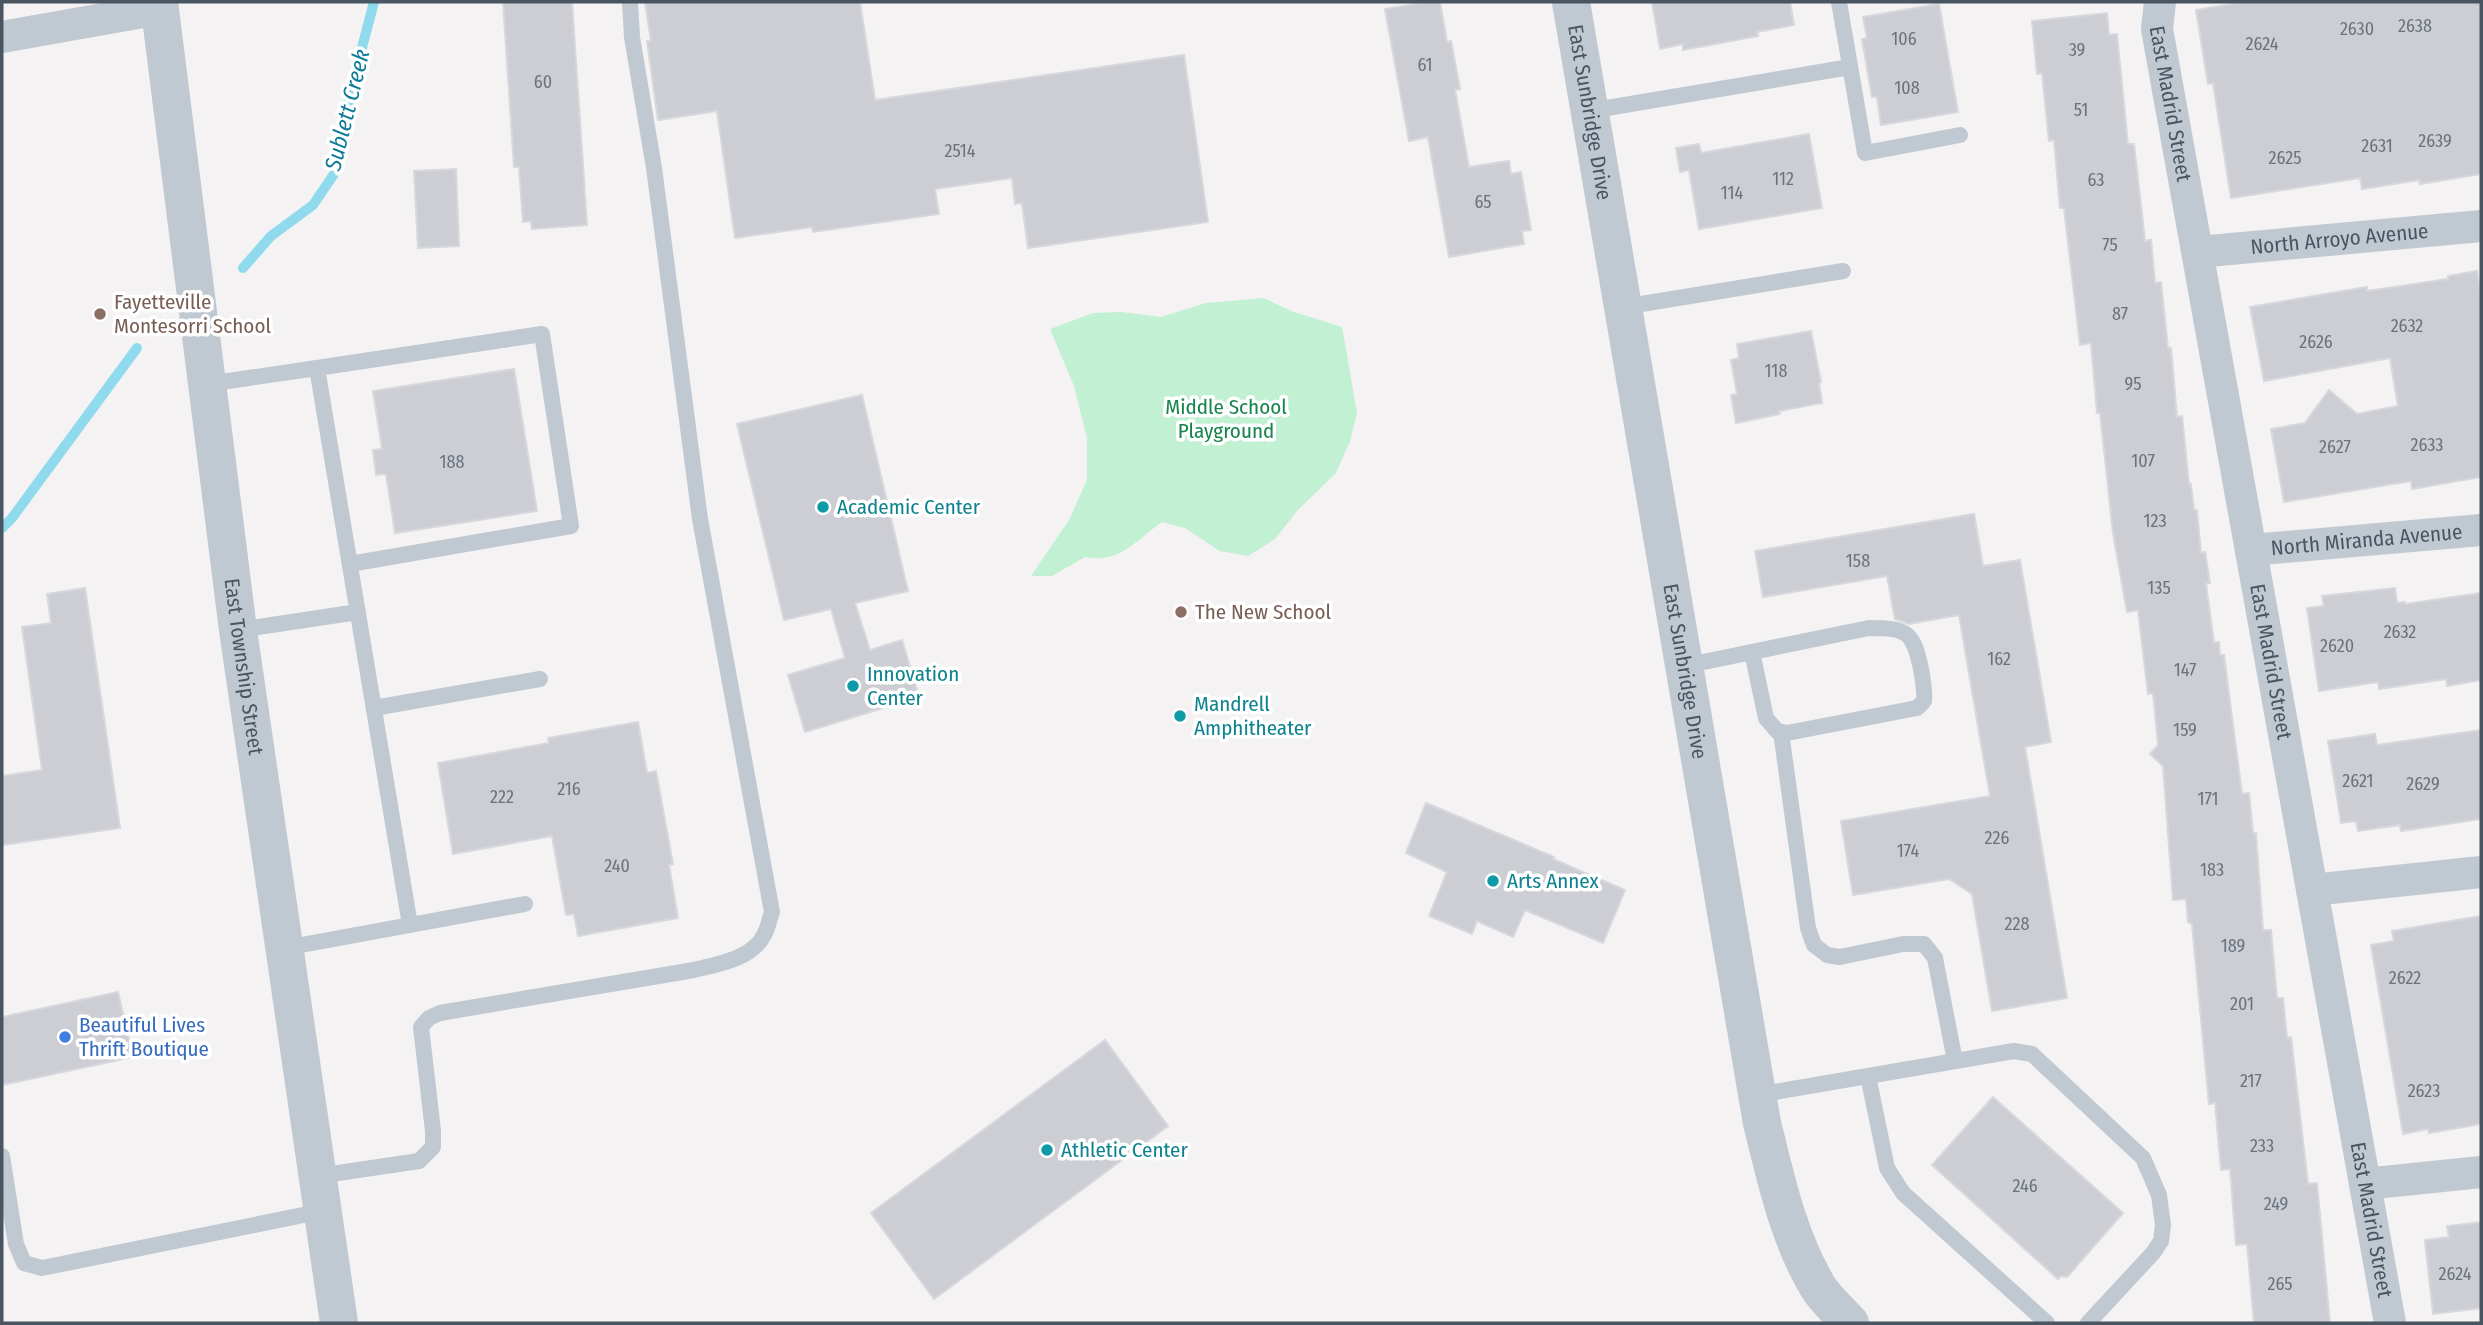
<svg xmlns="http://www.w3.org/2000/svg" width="2483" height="1325" viewBox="0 0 2483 1325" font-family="'Fira Sans Condensed',sans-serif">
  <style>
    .green { fill: #c1f0d3 }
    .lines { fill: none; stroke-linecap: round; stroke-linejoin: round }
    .stream { stroke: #8fdaed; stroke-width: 10 }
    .building { fill: #ccced4; stroke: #d6d8dd; stroke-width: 2 }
    .service { stroke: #c0c9d1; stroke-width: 16 }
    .minor { stroke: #c0c9d1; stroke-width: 32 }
    .tertiary { stroke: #c0c9d1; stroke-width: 38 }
    .education-dot { fill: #8d6e63; stroke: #fff; stroke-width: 2.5 }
    .culture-dot { fill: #0f9aa8; stroke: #fff; stroke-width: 2.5 }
    .shop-dot { fill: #3f7fe0; stroke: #fff; stroke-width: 2.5 }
    .labels { text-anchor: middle; stroke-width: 7; stroke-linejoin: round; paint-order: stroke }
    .number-label { font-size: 18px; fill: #6a737d }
    .street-label { font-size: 21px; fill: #495560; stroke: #fff }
    .education-label { font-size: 21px; fill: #785e54; stroke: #fff; text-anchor: start }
    .park-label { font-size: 21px; fill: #17844c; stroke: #fff }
    .culture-label { font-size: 21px; fill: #0d838f; stroke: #fff; text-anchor: start }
    .shop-label { font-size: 21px; fill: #366cbe; stroke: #fff; text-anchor: start }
    .water-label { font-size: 23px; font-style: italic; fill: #0d7c98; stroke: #fff }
  </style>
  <rect width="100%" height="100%" fill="#f4f2f2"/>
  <path class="green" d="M1264 298 1291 311 1342 327 1357 413 1350 441 1336 473 1297 511 1275 539 1248 556 1220 551 1185 528 1162 522C1136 540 1120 564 1085 557L1052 576H1031L1069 520 1087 480V438L1074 386 1050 329 1093 313 1121 312 1161 317 1206 303Z"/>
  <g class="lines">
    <g class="stream">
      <polyline points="243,268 271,236 313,205 334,174 344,142 349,97 374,2"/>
      <polyline points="2,528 12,518 137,348"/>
    </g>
  </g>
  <g class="building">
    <polygon points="503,2 572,2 587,225 532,229 531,221 523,222 519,167 514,167"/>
    <polygon points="645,2 860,2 875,100 1184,55 1208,222 1028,248 1022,203 1015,204 1012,178 935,189 939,214 813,232 812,227 735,238 717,111 658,120 647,41 651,41"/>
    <polygon points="1428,2 1440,2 1447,42 1451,41 1460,89 1455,90 1469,167 1509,161 1511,174 1521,172 1531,230 1522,231 1524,244 1449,257 1428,137 1409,141 1385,9"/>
    <polygon points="1652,2 1790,2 1794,25 1757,32 1758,36 1683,50 1683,44 1660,49"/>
    <polygon points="2244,2 2481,2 2481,174 2420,184 2419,180 2362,189 2360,178 2231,198 2213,83 2208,84 2196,10"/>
    <polygon points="1939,4 1958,112 1881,125 1877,97 1872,97 1862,39 1867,38 1863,17"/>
    <polygon points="2107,13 2109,35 2117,34 2128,144 2134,144 2145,241 2151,240 2155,283 2161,282 2168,348 2171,348 2177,417 2182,416 2189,484 2191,484 2194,510 2197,510 2201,553 2205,552 2210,583 2206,584 2214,643 2219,642 2220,655 2224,655 2242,794 2249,793 2253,833 2256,833 2263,930 2271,930 2277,998 2283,998 2287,1038 2291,1037 2308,1184 2317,1183 2330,1323 2254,1323 2247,1244 2236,1245 2230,1169 2221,1170 2215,1103 2209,1104 2192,924 2188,922 2186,899 2173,900 2163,766 2150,754 2158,745 2153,693 2148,694 2138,610 2127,612 2113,533 2100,413 2097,413 2091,343 2080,345 2064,208 2060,208 2054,140 2049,141 2042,73 2037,74 2032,21"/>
    <polygon points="1809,134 1822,208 1699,229 1689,170 1680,172 1676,148 1699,144 1701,153"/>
    <polygon points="456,169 459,246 418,248 414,171"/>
    <polygon points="2477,271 2481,294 2481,477 2412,489 2411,481 2284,502 2271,429 2305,423 2329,390 2357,414 2398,406 2390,358 2264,381 2250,307 2367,287 2367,291 2448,279 2448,276"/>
    <polygon points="1811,331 1821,382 1819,383 1822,403 1779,411 1780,414 1736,423 1731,395 1737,394 1731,360 1739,358 1737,344"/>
    <polygon points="514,369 537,511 395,533 386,474 376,475 373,450 382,449 373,391"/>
    <polygon points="862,395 908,591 855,603 870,650 902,640 919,697 805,732 788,675 845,658 831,609 784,620 737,424"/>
    <polygon points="1974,514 1983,566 2020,560 2051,742 2025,747 2067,998 1992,1011 1972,894 1949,879 1853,895 1841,821 1990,796 1959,615 1909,624 1895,619 1887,576 1763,597 1755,551"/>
    <polygon points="85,588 120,828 2,845 2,776 42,770 22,627 51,623 47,594"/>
    <polygon points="2395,588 2397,603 2405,602 2406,604 2481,593 2481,680 2447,686 2446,679 2379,689 2378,682 2319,691 2307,608 2324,606 2322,596"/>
    <polygon points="638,722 647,773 656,771 673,864 669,865 678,918 578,936 574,914 566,915 552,836 453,854 438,763 549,743 548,738"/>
    <polygon points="2481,730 2481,819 2401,831 2400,825 2358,831 2356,821 2341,823 2328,741 2375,734 2377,745"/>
    <polygon points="1426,803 1554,857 1553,859 1625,890 1603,943 1525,910 1513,937 1477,921 1472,934 1429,916 1447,872 1406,853"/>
    <polygon points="2481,916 2481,1124 2429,1133 2428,1129 2403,1134 2371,945 2394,941 2392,931"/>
    <polygon points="118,992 133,1057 2,1085 2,1017"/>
    <polygon points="1105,1040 1168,1126 934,1299 871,1213"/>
    <polygon points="1993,1097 2123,1213 2067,1277 2061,1276 2058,1279 1932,1165"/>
    <polygon points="2481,1222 2481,1308 2433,1314 2425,1240 2449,1237 2447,1226"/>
  </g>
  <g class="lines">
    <g class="service">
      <polyline points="1839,2 1865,153 1960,135"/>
      <polyline points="1589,111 1850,67"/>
      <polyline points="1623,307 1843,271"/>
      <polyline points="317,368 542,334 571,526 350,564"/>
      <polyline points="208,384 317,368 410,925 285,948"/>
      <polyline points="238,630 358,612"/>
      <path d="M1684 666 1869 628C1907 628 1913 631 1921 669 1923 680 1925 690 1924 701L1917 708 1787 733 1777 731 1766 718 1752 652"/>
      <polyline points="374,708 540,679"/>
      <polyline points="1781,732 1808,928 1814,945 1827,955 1840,957 1903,944 1924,944 1935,958 1955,1061"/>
      <polyline points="410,925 525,904"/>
      <polyline points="1868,1076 1887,1168 1903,1193 2047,1323"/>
      <polyline points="1757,1095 2014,1051 2032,1054 2143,1158 2159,1195 2163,1225 2161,1241 2153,1253 2088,1323"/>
      <polyline points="2,1156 16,1244 24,1263 42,1268 323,1211"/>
      <path d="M318 1176 419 1161 433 1147V1131L421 1027 429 1018 440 1013 694 970C718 964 752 959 764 935 768 928 769 920 772 912L700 519 654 168 632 37 630 2"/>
    </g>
    <g class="minor">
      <path id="s1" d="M2160 2 2157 29 2390 1323"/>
      <polyline points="2,37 160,9"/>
      <path id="s2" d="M2198 252 2481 226"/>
      <path id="s3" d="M2251 550 2481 530"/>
      <polyline points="2312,890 2481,872"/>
      <polyline points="2365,1184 2481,1172"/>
    </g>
    <g class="tertiary">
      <path id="s4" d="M159 2 238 630 339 1323"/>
      <path id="s5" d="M1571 2 1762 1123C1776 1179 1788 1237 1818 1287 1826 1300 1840 1312 1850 1323"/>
    </g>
  </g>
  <g class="education-dot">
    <circle cx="100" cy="314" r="7"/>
    <circle cx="1181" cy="612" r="7"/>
  </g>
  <g class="culture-dot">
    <circle cx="823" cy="507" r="7"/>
    <circle cx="853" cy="686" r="7"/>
    <circle cx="1180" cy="716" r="7"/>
    <circle cx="1493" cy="881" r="7"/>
    <circle cx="1047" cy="1150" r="7"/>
  </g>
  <circle class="shop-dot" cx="65" cy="1037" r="7"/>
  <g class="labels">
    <g class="number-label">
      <text x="2415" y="32">2638</text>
      <text x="2357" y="35">2630</text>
      <text x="1904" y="45">106</text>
      <text x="2262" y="50">2624</text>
      <text x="2077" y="56">39</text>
      <text x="1425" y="71">61</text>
      <text x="543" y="88">60</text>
      <text x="1907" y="94">108</text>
      <text x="2081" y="116">51</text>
      <text x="2435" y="147">2639</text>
      <text x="2377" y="152">2631</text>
      <text x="960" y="157">2514</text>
      <text x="2285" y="164">2625</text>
      <text x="1783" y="185">112</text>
      <text x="2096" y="186">63</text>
      <text x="1732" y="199">114</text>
      <text x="1483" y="208">65</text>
      <text x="2110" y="251">75</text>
      <text x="2120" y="320">87</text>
      <text x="2407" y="332">2632</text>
      <text x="2316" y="348">2626</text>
      <text x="1776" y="377">118</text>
      <text x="2133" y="390">95</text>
      <text x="2427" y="451">2633</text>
      <text x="2335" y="453">2627</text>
      <text x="2143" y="467">107</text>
      <text x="452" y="468">188</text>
      <text x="2155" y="527">123</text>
      <text x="1858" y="567">158</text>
      <text x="2159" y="594">135</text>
      <text x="2400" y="638">2632</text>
      <text x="2337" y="652">2620</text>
      <text x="1999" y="665">162</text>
      <text x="2185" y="676">147</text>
      <text x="2185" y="736">159</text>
      <text x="2358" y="787">2621</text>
      <text x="2423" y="790">2629</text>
      <text x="569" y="795">216</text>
      <text x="502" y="803">222</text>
      <text x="2208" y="805">171</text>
      <text x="1997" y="844">226</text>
      <text x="1908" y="857">174</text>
      <text x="617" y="872">240</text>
      <text x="2212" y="876">183</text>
      <text x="2017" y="930">228</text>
      <text x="2233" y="952">189</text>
      <text x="2405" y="984">2622</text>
      <text x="2242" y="1010">201</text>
      <text x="2251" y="1087">217</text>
      <text x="2424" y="1097">2623</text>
      <text x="2262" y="1152">233</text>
      <text x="2025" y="1192">246</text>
      <text x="2276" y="1210">249</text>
      <text x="2455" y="1280">2624</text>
      <text x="2280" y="1290">265</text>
    </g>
    <g class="street-label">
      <text dy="7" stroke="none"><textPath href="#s1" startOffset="103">East Madrid Street</textPath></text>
      <text dy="7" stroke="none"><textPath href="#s5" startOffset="112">East Sunbridge Drive</textPath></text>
      <text dy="7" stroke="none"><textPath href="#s2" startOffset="142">North Arroyo Avenue</textPath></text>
      <text dy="7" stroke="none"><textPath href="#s3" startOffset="116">North Miranda Avenue</textPath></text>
      <text dy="7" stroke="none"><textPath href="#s1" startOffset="670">East Madrid Street</textPath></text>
      <text dy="7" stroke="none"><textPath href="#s4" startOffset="670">East Township Street</textPath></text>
      <text dy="7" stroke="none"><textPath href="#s5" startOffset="679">East Sunbridge Drive</textPath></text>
      <text dy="7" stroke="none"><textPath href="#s1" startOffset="1237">East Madrid Street</textPath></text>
    </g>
    <g class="education-label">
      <text x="114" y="309">Fayetteville<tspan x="114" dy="24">Montesorri School</tspan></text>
      <text x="1195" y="619">The New School</text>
    </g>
    <g class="park-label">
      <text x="1226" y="414">Middle School<tspan x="1226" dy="24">Playground</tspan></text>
    </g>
    <g class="culture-label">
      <text x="837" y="514">Academic Center</text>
      <text x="867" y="681">Innovation<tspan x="867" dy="24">Center</tspan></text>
      <text x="1194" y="711">Mandrell<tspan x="1194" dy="24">Amphitheater</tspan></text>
      <text x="1507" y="888">Arts Annex</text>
      <text x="1061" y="1157">Athletic Center</text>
    </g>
    <g class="shop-label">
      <text x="79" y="1032">Beautiful Lives<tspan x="79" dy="24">Thrift Boutique</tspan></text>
    </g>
    <g class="water-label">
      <text transform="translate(347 110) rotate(-76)" y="8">Sublett Creek</text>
    </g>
  </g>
  <rect width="2483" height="1325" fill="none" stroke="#495560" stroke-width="7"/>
</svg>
